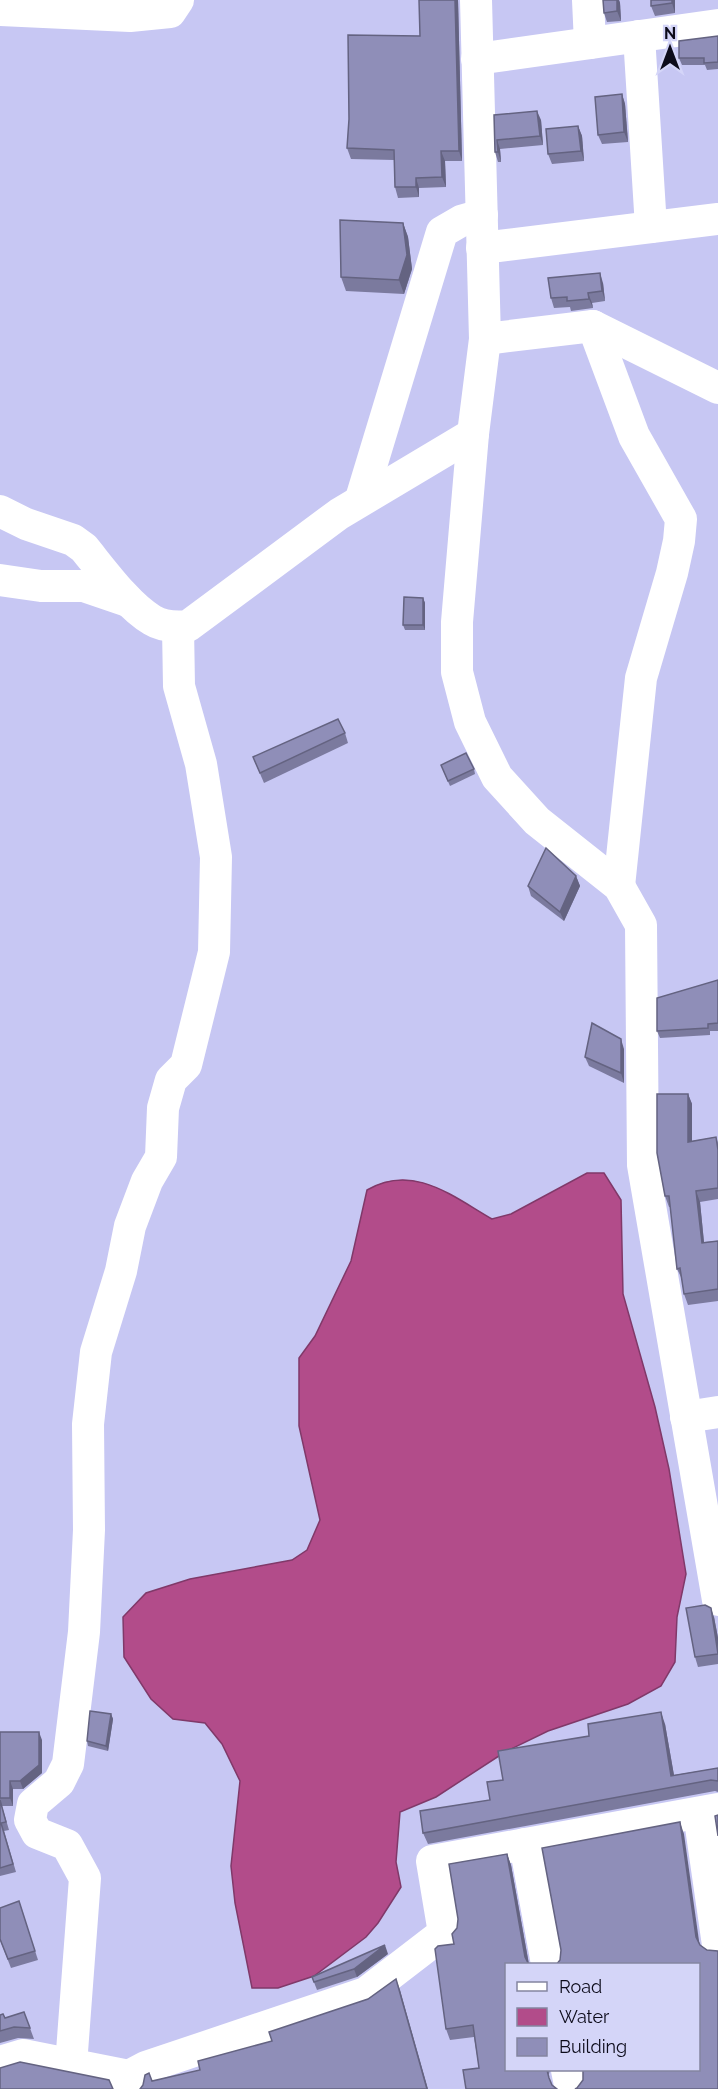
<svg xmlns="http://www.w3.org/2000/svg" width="718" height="2089" viewBox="0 0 718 2089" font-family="Raleway,sans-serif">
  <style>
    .water { fill: #b24c8a; stroke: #803969; stroke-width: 1.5 }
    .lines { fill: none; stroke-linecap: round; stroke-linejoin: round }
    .minor { stroke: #fff; stroke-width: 32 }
    .wall { fill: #7b7a9e }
    .shaded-wall { fill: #646381 }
    .building { fill: #8f8eb8; stroke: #646381; stroke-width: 1.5 }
  </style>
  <rect width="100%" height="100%" fill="#c7c7f3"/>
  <path class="water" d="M587 1173H604L621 1200 623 1294 655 1407 669 1469 686 1574 677 1617 675 1662 661 1686 628 1704 548 1731 505 1752 436 1797 400 1812 396 1862 401 1887 378 1923 366 1937 314 1976 278 1988H252L235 1903 231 1866 240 1781 222 1744 205 1723 173 1719 151 1699 124 1657 123 1617 146 1593 190 1579 292 1560 307 1550 320 1520 299 1426V1358L315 1336 351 1261 367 1190C413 1163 452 1196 492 1219L511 1214Z"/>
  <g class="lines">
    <g class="minor">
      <polyline points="588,0 590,43"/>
      <polyline points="0,10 130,16 170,12 178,0"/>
      <polyline points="639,36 651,227"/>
      <polyline points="477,59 718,25"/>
      <polyline points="482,248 718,219"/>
      <polyline points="593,326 634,436 681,519 679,541 672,573 641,678 619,886"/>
      <polyline points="485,339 593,326 718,388"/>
      <polyline points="473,434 457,622 457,672 470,722 497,777 537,821 619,886 641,925 643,1165 718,1600"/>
      <polyline points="361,499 442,232 461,221 482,215"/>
      <path d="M0 511 26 524 73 540 84 548C102 570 128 606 152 620 163 627 176 627 188 626L339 514 473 434 485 339 476 0"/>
      <polyline points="0,580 41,586 84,586 128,601"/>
      <polyline points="686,1417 718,1412"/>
      <polyline points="699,1813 718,1945"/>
      <polyline points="525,1844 547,1964"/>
      <polyline points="0,2062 23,2055 129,2076"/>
      <polyline points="71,2065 85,1878 67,1845 37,1833 30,1820 33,1804 59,1782 68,1764 84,1632 89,1530 88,1424 96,1352 121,1271 130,1226 147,1181 161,1157 163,1108 171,1080 186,1065 214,952 216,857 201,764 179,686 178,627"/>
      <polyline points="567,2070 570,2085"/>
      <polyline points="131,2089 129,2076 146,2067 366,1993 444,1933 432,1861 718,1809"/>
    </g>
  </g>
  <g class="wall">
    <polygon points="458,0 462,161 445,161 446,187 419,188 419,197 398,198 395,187 394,160 351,159 347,148 420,36"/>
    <polygon points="603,0 619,0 620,3 621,21 607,22 604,13"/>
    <polygon points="651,0 675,0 675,13 655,16 651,6"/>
    <polygon points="718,36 718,69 707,70 705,65 682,65 679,58"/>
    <polygon points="622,94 625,104 628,142 602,144 598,135"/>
    <polygon points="494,115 541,120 543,145 500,149 501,162 498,162 495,152"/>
    <polygon points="578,126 582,136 584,161 552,164 548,154"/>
    <polygon points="403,223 408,237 412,269 404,294 346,291 341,277"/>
    <polygon points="603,283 605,301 592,303 593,308 571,311 570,307 554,308 551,298"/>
    <polygon points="423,598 425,603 425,630 405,630 403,625"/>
    <polygon points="345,733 348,743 264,783 253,757"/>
    <polygon points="474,769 475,774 450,786 443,770"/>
    <polygon points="576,876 580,886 564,921 531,896 528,886"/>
    <polygon points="718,980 718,1031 710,1031 710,1035 660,1038 657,1031"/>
    <polygon points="624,1049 624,1083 589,1066 585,1057"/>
    <polygon points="688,1094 692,1104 692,1141 716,1137 718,1143 718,1199 700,1202 704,1242 718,1241 718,1301 688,1305 684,1294 682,1279 677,1269 671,1207 669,1207 665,1196"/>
    <polygon points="714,1617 718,1638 718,1664 698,1667 695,1657"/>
    <polygon points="111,1714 113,1719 108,1751 88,1746 87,1741"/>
    <polygon points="665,1724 674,1775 718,1768 718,1792 715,1791 428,1844 423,1833 490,1800 503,1780"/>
    <polygon points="0,1732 42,1740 42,1773 23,1789 13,1789 13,1806 2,1806 9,1830 4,1831 16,1872 0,1876"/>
    <polygon points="507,1854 511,1865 529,1964 507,2070 550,2070 549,2074 479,2068 474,2037 450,2040 446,2029 454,1944"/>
    <polygon points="19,1901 38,1960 11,1968 0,1940"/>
    <polygon points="388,1954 357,1977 317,1990 312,1977"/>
    <polygon points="24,2012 34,2039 18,2038 0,2043 0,2015 5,2018"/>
  </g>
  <g class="shaded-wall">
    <polygon points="455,0 458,0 462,161 459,151"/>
    <polygon points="617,0 619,0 620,3 621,21 617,11"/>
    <polygon points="672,0 675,0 675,13 672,3"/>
    <polygon points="622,94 625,104 628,142 624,132"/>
    <polygon points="537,111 541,120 543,145 540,136"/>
    <polygon points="578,126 582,136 584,161 581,151"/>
    <polygon points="497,140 500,149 501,162 498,152"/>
    <polygon points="441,151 445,161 446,187 442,177"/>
    <polygon points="416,178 419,188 419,197 416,187"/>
    <polygon points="403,223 408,237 412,269 404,294 399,280"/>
    <polygon points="600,273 603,283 605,301 602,291"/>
    <polygon points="588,293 592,303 593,308 589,299"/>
    <polygon points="423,598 425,603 425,630 423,625"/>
    <polygon points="576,876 580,886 564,921 560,912"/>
    <polygon points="621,1039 624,1049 624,1083 621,1073"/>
    <polygon points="688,1094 692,1104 692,1152 688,1142"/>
    <polygon points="696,1191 700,1202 705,1253 702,1243"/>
    <polygon points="711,1608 714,1617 718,1638 718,1650"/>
    <polygon points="661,1712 665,1724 676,1787 671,1776"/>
    <polygon points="111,1714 113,1719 108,1751 106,1746"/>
    <polygon points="39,1732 42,1740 42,1773 23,1789 20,1781"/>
    <polygon points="10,1781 13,1789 13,1806 10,1798"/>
    <polygon points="680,1822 684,1834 700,1948 696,1937"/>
    <polygon points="507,1854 511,1865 529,1965 525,1957"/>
    <polygon points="385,1945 388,1954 357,1977 354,1969"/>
    <polygon points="396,1979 400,1990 428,2089 427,2089"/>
  </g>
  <g class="building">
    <polygon points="419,0 455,0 459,151 441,151 442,177 416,178 416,187 395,187 394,150 347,148 349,119 348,35 420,36"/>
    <polygon points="603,0 617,0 617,11 604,13"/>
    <polygon points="651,0 672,0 672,3 651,6"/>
    <polygon points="718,36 718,62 704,63 704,58 679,58 679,41"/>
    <polygon points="622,94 624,132 598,135 595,97"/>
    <polygon points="537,111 540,136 497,140 498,152 495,152 494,115"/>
    <polygon points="578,126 581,151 548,154 546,129"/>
    <polygon points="340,220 403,223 407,255 399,280 341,277"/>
    <polygon points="600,273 602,291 588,293 589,299 567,301 567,297 551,298 548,278"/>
    <polygon points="404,597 423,598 423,625 403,625"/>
    <polygon points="338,719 345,733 260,773 253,757"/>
    <polygon points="466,753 474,769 448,781 441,765"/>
    <polygon points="546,848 576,876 560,912 528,886"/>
    <polygon points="718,980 718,1023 708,1024 708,1028 657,1031 657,998"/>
    <polygon points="592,1023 621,1039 621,1073 585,1057"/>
    <polygon points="657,1094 688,1094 688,1142 716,1137 718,1150 718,1188 696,1191 702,1243 718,1241 718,1289 684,1294 680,1268 677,1269 669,1196 665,1196 657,1153"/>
    <polygon points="705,1605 711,1608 718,1654 695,1657 686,1608"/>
    <polygon points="90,1711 111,1714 106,1746 87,1741"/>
    <polygon points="661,1712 671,1776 718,1768 718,1781 711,1780 423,1833 420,1811 490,1800 487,1782 503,1780 498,1751 589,1736 588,1724"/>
    <polygon points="0,1732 39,1732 39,1765 20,1781 10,1781 10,1798 0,1798"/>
    <polygon points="0,1800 6,1822 1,1823 13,1864 0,1868"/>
    <polygon points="718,1815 718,1836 715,1816"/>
    <polygon points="680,1822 696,1937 700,1945 707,1950 718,1951 718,2089 575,2089 577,2088 583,2080 583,2070 699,2070 699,1965 556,1965 560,1960 561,1950 542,1848"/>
    <polygon points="507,1854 525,1957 529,1965 507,1965 507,2070 547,2070 549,2078 552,2085 557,2089 466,2089 463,2070 479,2068 473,2025 446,2029 435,1949 438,1946 454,1944 452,1934 457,1928 458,1919 449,1864"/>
    <polygon points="19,1901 35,1951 8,1959 0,1939 0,1908"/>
    <polygon points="385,1945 354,1969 314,1982 312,1977"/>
    <polygon points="396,1979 427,2089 140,2089 143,2085 145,2075 149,2073 152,2081 200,2070 198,2061 272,2041 269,2032 368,1999"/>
    <polygon points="24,2012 30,2028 14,2027 0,2031 0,2015 3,2014 5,2018"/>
    <polygon points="20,2062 109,2080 113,2089 0,2089 0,2068"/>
  </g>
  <rect x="505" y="1963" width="195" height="108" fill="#d4d5f8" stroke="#8485a0" stroke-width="1.5"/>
  <rect x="517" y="1982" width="30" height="9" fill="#ffffff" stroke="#8485a0" stroke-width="1.5"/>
  <text x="559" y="1993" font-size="18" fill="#0d0c1b">Road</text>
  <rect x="517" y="2008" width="30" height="18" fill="#b24c8a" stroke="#8485a0" stroke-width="1.5"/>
  <text x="559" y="2023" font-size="18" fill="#0d0c1b">Water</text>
  <rect x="517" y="2038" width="30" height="18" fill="#8f8eb8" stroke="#8485a0" stroke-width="1.5"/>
  <text x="559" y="2053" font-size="18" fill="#0d0c1b">Building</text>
  <g transform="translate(670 48)" stroke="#d4d5f8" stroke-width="4.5" paint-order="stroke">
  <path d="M0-4.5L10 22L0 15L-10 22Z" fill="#0d0c1b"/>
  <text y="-9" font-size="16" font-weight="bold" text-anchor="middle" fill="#0d0c1b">N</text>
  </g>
</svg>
